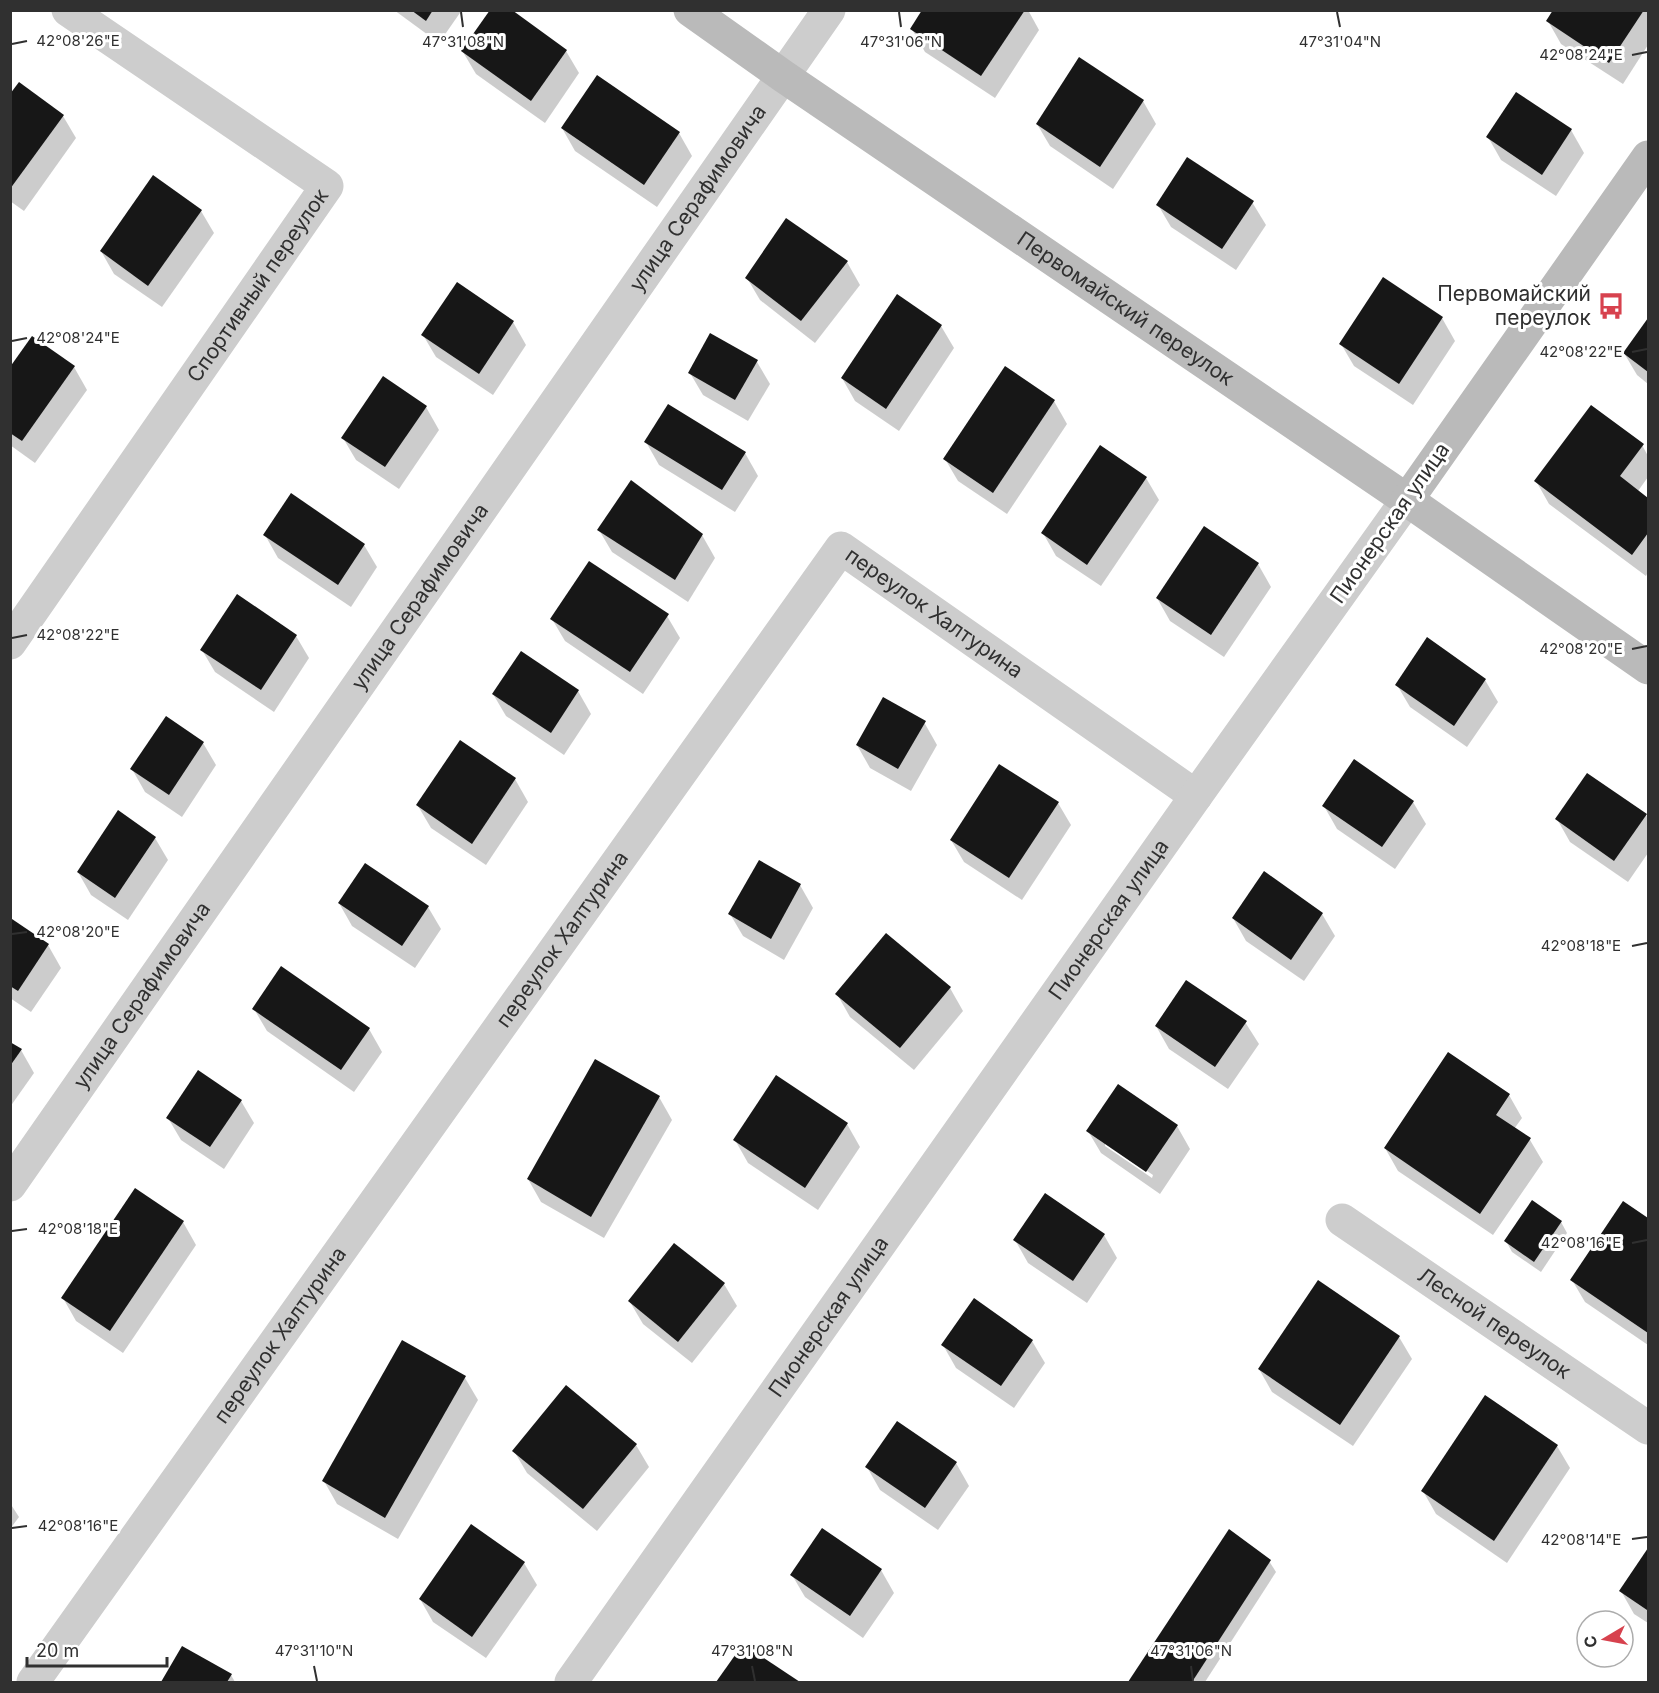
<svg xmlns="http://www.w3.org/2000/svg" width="1659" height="1693" viewBox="0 0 1659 1693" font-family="Inter,sans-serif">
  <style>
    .shadow { fill: #0003; fill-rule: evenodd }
    .building { fill: #171717 }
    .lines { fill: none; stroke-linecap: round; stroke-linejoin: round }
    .street { stroke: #cdcdcd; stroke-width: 33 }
    .secondary { stroke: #bababa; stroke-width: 33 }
    .ticks { fill: none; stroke: #303030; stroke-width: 2 }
    .labels { text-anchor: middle; stroke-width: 6; stroke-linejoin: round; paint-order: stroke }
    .street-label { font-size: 21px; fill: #303030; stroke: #fff }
    .poi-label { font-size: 21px; fill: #303030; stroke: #fff; text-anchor: end }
    .ticks-label { font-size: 15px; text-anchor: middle; fill: #303030; stroke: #fff; stroke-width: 6; stroke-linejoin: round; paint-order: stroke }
  </style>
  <rect width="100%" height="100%" fill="#fff"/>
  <g class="shadow">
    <polygon points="394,10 462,10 439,43"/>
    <polygon points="924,10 1028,10 1039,30 995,98 925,52 912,29"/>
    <polygon points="1555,10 1648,10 1648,45 1623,84 1561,44 1548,21"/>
    <polygon points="566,51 579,73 545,123 476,74 463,52"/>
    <polygon points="1080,59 1143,101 1156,124 1113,189 1050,146 1037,124"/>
    <polygon points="597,77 679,133 692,156 657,207 575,151 562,128"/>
    <polygon points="10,97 63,116 76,138 24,211 10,201"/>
    <polygon points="1571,130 1584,153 1556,196 1501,160 1488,137"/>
    <polygon points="1252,202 1266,225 1236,270 1171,227 1158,205"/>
    <polygon points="201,211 214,233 162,307 114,274 101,251"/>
    <polygon points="786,220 847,262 860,285 815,343 760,300 747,278"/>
    <polygon points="1442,318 1455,341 1413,405 1354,366 1341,344"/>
    <polygon points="1648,321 1648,384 1637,375 1624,353"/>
    <polygon points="513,322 526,345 493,395 436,357 423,335"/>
    <polygon points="941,326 954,348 899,431 855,401 842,378"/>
    <polygon points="757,362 770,384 748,421 703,395 690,373"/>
    <polygon points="74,367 87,390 35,463 10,445 10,370"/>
    <polygon points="1005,368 1054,401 1067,424 1007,514 958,481 945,459"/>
    <polygon points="426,407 439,430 399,489 356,460 343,438"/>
    <polygon points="646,442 745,453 758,476 735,512 659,465"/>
    <polygon points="1642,445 1648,456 1648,477 1638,491 1648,499 1648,572 1646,576 1549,504 1536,481"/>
    <polygon points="1146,478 1159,500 1101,586 1056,556 1043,533"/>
    <polygon points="599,530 702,535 715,558 688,602 612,552"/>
    <polygon points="265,535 364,545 377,567 351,607 278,558"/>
    <polygon points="1258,564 1271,587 1224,657 1170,621 1157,598"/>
    <polygon points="667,616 680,638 643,694 565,641 552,619"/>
    <polygon points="296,636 309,658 274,712 215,672 202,650"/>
    <polygon points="1485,680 1498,702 1467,747 1410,707 1397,685"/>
    <polygon points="578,691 591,714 564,755 506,716 493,694"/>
    <polygon points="924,722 937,745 911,791 870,768 857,745"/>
    <polygon points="203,743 216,765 182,817 145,792 132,769"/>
    <polygon points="515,779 528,802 486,865 431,828 418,806"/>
    <polygon points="1413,802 1426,824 1395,869 1337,829 1324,806"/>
    <polygon points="1058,803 1071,825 1022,900 964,862 951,840"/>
    <polygon points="1646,815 1648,819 1648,853 1628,882 1570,842 1557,819"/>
    <polygon points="155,838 168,860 128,920 91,895 78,872"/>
    <polygon points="800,885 813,908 784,960 743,936 730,914"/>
    <polygon points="339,903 428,907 441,929 415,968 352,926"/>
    <polygon points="1322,914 1335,936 1304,981 1246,941 1233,918"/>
    <polygon points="10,925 48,945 61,968 31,1012 10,998"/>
    <polygon points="886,935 950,988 963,1011 914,1070 850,1017 837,994"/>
    <polygon points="254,1009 369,1029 382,1052 354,1092 267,1031"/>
    <polygon points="1245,1022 1259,1044 1228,1089 1169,1049 1156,1026"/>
    <polygon points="10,1043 21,1050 34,1073 10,1107"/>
    <path d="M1119 1086 1177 1126 1190 1149 1160 1194 1101 1153 1088 1131ZM1105 1142 1153 1175 1152 1178 1105 1146Z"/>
    <polygon points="1509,1095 1522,1118 1514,1129 1530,1140 1543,1162 1493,1235 1398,1171 1385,1148"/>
    <polygon points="659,1097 672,1120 604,1238 541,1202 528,1179"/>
    <polygon points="241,1101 254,1123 224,1169 181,1140 168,1118"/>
    <polygon points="847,1124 860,1147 818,1210 748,1163 735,1140"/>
    <polygon points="1045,1195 1104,1235 1117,1258 1087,1303 1028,1263 1015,1240"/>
    <polygon points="1624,1203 1648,1220 1648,1345 1585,1302 1572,1280"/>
    <polygon points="183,1222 196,1245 123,1353 76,1321 63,1298"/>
    <polygon points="1561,1222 1567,1233 1541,1272 1512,1252 1506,1241"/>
    <polygon points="724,1284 737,1306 692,1363 643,1324 630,1302"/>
    <polygon points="1399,1337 1412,1359 1353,1446 1272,1392 1259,1369"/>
    <polygon points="1032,1341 1045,1363 1014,1408 956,1368 943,1345"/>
    <polygon points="465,1378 478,1400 398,1539 337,1504 324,1481"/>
    <polygon points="636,1445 649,1467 597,1531 527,1473 514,1451"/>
    <polygon points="1557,1446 1570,1468 1507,1563 1436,1514 1423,1491"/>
    <polygon points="956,1463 969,1486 938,1530 880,1490 867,1467"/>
    <polygon points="10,1503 19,1517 10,1529"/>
    <polygon points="1229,1532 1269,1561 1276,1572 1205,1682 1130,1682"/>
    <polygon points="1648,1550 1648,1623 1634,1614 1621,1591"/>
    <polygon points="524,1563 537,1585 486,1658 433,1622 420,1599"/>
    <polygon points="881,1570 894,1593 863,1638 805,1597 792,1575"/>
    <polygon points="743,1646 797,1682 718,1682"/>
    <polygon points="183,1648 231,1675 235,1682 163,1682"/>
  </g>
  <g class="building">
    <polygon points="411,10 433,10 426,21"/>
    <polygon points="490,10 512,10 567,50 531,101 461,51"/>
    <polygon points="922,10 1025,10 981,76 910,29"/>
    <polygon points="1553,10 1644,10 1609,63 1546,21"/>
    <polygon points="1079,57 1144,100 1100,167 1036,124"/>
    <polygon points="597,75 680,132 644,185 561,128"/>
    <polygon points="19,82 64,115 10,189 10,94"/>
    <polygon points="1516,92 1572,129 1542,175 1486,137"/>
    <polygon points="1187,157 1254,201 1222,249 1156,205"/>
    <polygon points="153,175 202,210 148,286 100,251"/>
    <polygon points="786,218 848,261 801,321 745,278"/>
    <polygon points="1383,277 1443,317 1399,384 1339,344"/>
    <polygon points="457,282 514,321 479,374 421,335"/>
    <polygon points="897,294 942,325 886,409 841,378"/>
    <polygon points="1648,318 1648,372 1623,353"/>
    <polygon points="710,333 758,360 735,400 688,373"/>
    <polygon points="32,336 75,366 22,441 10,433 10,367"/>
    <polygon points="1005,366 1055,400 993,493 943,459"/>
    <polygon points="383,376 427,406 385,467 341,438"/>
    <polygon points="668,404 746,452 722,490 644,442"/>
    <polygon points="1591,405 1644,444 1620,476 1648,498 1648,533 1632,555 1534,481"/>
    <polygon points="1100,445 1147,477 1087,565 1041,533"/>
    <polygon points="631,480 703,534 675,580 597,530"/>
    <polygon points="291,493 365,544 338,585 263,535"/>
    <polygon points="1204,526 1259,563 1211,635 1156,598"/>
    <polygon points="589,561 669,614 630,672 550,619"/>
    <polygon points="237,594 297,635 261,690 200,650"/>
    <polygon points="1427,637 1486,679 1454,726 1395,685"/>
    <polygon points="521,651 579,690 551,733 492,694"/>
    <polygon points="883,697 926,721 898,769 856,745"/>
    <polygon points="166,716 204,742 169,795 130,769"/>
    <polygon points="460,740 516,778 472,844 416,805"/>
    <polygon points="1354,759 1414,801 1382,847 1322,806"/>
    <polygon points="999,764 1059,802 1009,878 950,840"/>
    <polygon points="1587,773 1647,814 1614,861 1555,819"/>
    <polygon points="118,810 156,837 115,898 77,872"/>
    <polygon points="759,860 801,884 771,939 728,914"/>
    <polygon points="365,863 429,906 402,946 338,903"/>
    <polygon points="1264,871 1323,913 1291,960 1232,918"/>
    <polygon points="12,919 49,944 18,991 10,986 10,922"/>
    <polygon points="886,933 951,987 900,1048 835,994"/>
    <polygon points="281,966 370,1028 341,1070 252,1009"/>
    <polygon points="1186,980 1247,1021 1215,1067 1155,1026"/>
    <polygon points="10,1042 22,1049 10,1066"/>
    <polygon points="1448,1052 1510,1094 1496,1115 1531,1138 1480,1214 1384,1148"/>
    <polygon points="595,1059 660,1096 591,1217 527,1179"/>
    <polygon points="198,1070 242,1100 210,1147 166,1118"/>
    <polygon points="776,1075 848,1123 805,1188 733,1140"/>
    <polygon points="1118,1084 1178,1125 1146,1172 1086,1131"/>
    <polygon points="135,1188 184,1221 110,1331 61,1298"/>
    <polygon points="1045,1193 1105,1234 1073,1281 1013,1240"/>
    <polygon points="1532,1200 1562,1221 1534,1262 1504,1241"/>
    <polygon points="1623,1201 1648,1218 1648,1333 1570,1280"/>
    <polygon points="674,1243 725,1283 678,1342 628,1301"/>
    <polygon points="1318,1280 1400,1336 1340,1425 1258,1369"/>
    <polygon points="974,1298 1033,1340 1001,1386 941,1345"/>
    <polygon points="402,1340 466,1376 385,1518 322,1481"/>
    <polygon points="566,1385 637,1444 583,1509 512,1451"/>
    <polygon points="1485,1395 1558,1445 1494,1541 1421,1491"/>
    <polygon points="897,1421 957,1462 925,1508 865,1467"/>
    <polygon points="471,1524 525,1562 472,1637 419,1599"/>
    <polygon points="822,1528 882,1569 850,1616 790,1575"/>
    <polygon points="1229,1529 1271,1560 1192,1682 1128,1682"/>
    <polygon points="1648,1548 1648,1607 1647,1610 1619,1591"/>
    <polygon points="743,1644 800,1682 716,1682"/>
    <polygon points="182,1646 232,1674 227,1682 161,1682"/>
  </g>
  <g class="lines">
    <g class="street">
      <path id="s1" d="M10 643 327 186 68 10"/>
      <path id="s2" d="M10 1185 829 10"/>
      <path id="s3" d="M1342 1220 1648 1428"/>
      <path id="s4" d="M33 1682 841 548 1196 796"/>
      <path id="s5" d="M571 1682 1196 796 1407 500"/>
    </g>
    <g class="secondary">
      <path id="s6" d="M690 10 783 76 1407 500 1648 668"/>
      <polyline points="1407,500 1648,157"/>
    </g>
  </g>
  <path class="ticks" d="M461 12 463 27M899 12 901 27M1337 12 1340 27M12 44 27 41M1632 55 1647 52M12 341 27 338M1632 352 1647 349M12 638 27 635M1632 649 1647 646M12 934 27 932M1632 946 1647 943M12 1231 27 1229M1632 1243 1647 1240M12 1528 27 1526M1632 1539 1647 1537M314 1666 317 1681M752 1666 755 1681M1191 1666 1193 1681"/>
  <defs>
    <symbol id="bus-bare" viewBox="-9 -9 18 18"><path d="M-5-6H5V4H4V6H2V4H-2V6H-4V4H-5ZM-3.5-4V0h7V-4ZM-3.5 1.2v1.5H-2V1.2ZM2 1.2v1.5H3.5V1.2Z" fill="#d7424e" stroke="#fff" stroke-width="2.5" paint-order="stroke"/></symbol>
  </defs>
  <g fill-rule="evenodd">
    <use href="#bus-bare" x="1592" y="287" width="38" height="38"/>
  </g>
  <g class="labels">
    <g class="street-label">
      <text dy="7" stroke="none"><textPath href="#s2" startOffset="1203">улица Серафимовича</textPath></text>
      <text dy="7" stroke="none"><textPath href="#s1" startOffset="435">Спортивный переулок</textPath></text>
      <text dy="7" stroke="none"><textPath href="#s6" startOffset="528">Первомайский переулок</textPath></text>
      <text transform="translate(1390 523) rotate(-55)" y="7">Пионерская улица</text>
      <text dy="7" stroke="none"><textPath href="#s2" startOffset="717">улица Серафимовича</textPath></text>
      <text dy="7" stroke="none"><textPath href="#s4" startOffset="1506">переулок Халтурина</textPath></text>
      <text dy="7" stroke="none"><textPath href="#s5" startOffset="933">Пионерская улица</textPath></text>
      <text dy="7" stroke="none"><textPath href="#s4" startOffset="912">переулок Халтурина</textPath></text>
      <text dy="7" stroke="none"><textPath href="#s2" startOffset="231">улица Серафимовича</textPath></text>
      <text dy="7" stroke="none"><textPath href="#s5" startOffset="447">Пионерская улица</textPath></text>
      <text dy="7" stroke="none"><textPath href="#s3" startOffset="184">Лесной переулок</textPath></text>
      <text dy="7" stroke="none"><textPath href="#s4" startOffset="426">переулок Халтурина</textPath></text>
    </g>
    <g class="poi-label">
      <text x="1591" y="301">Первомайский<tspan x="1591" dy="24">переулок</tspan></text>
    </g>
  </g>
  <g class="ticks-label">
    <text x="78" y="46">42°08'26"E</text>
    <text x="463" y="47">47°31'08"N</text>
    <text x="901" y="47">47°31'06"N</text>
    <text x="1340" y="47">47°31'04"N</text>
    <text x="1581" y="60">42°08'24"E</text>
    <text x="78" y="343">42°08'24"E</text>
    <text x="1581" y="357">42°08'22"E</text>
    <text x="78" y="640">42°08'22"E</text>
    <text x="1581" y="654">42°08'20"E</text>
    <text x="78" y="937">42°08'20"E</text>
    <text x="1581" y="951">42°08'18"E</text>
    <text x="78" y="1234">42°08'18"E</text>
    <text x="1581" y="1248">42°08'16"E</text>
    <text x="78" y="1531">42°08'16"E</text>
    <text x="1581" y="1545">42°08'14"E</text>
    <text x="314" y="1656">47°31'10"N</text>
    <text x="752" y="1656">47°31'08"N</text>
    <text x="1191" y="1656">47°31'06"N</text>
  </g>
  <rect width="1659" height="1693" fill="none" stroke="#303030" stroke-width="24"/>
  <g transform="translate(1605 1639) rotate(260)"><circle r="28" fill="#ffffff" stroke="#acacac" stroke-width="1.5"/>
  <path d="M0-4.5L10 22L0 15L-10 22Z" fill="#d7424e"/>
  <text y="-9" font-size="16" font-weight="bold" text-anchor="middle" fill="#303030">С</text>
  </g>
  <path d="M27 1657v9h140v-9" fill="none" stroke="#303030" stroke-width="3"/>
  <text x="36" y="1657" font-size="18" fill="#303030" stroke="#ffffff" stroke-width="4.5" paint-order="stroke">20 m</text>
</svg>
